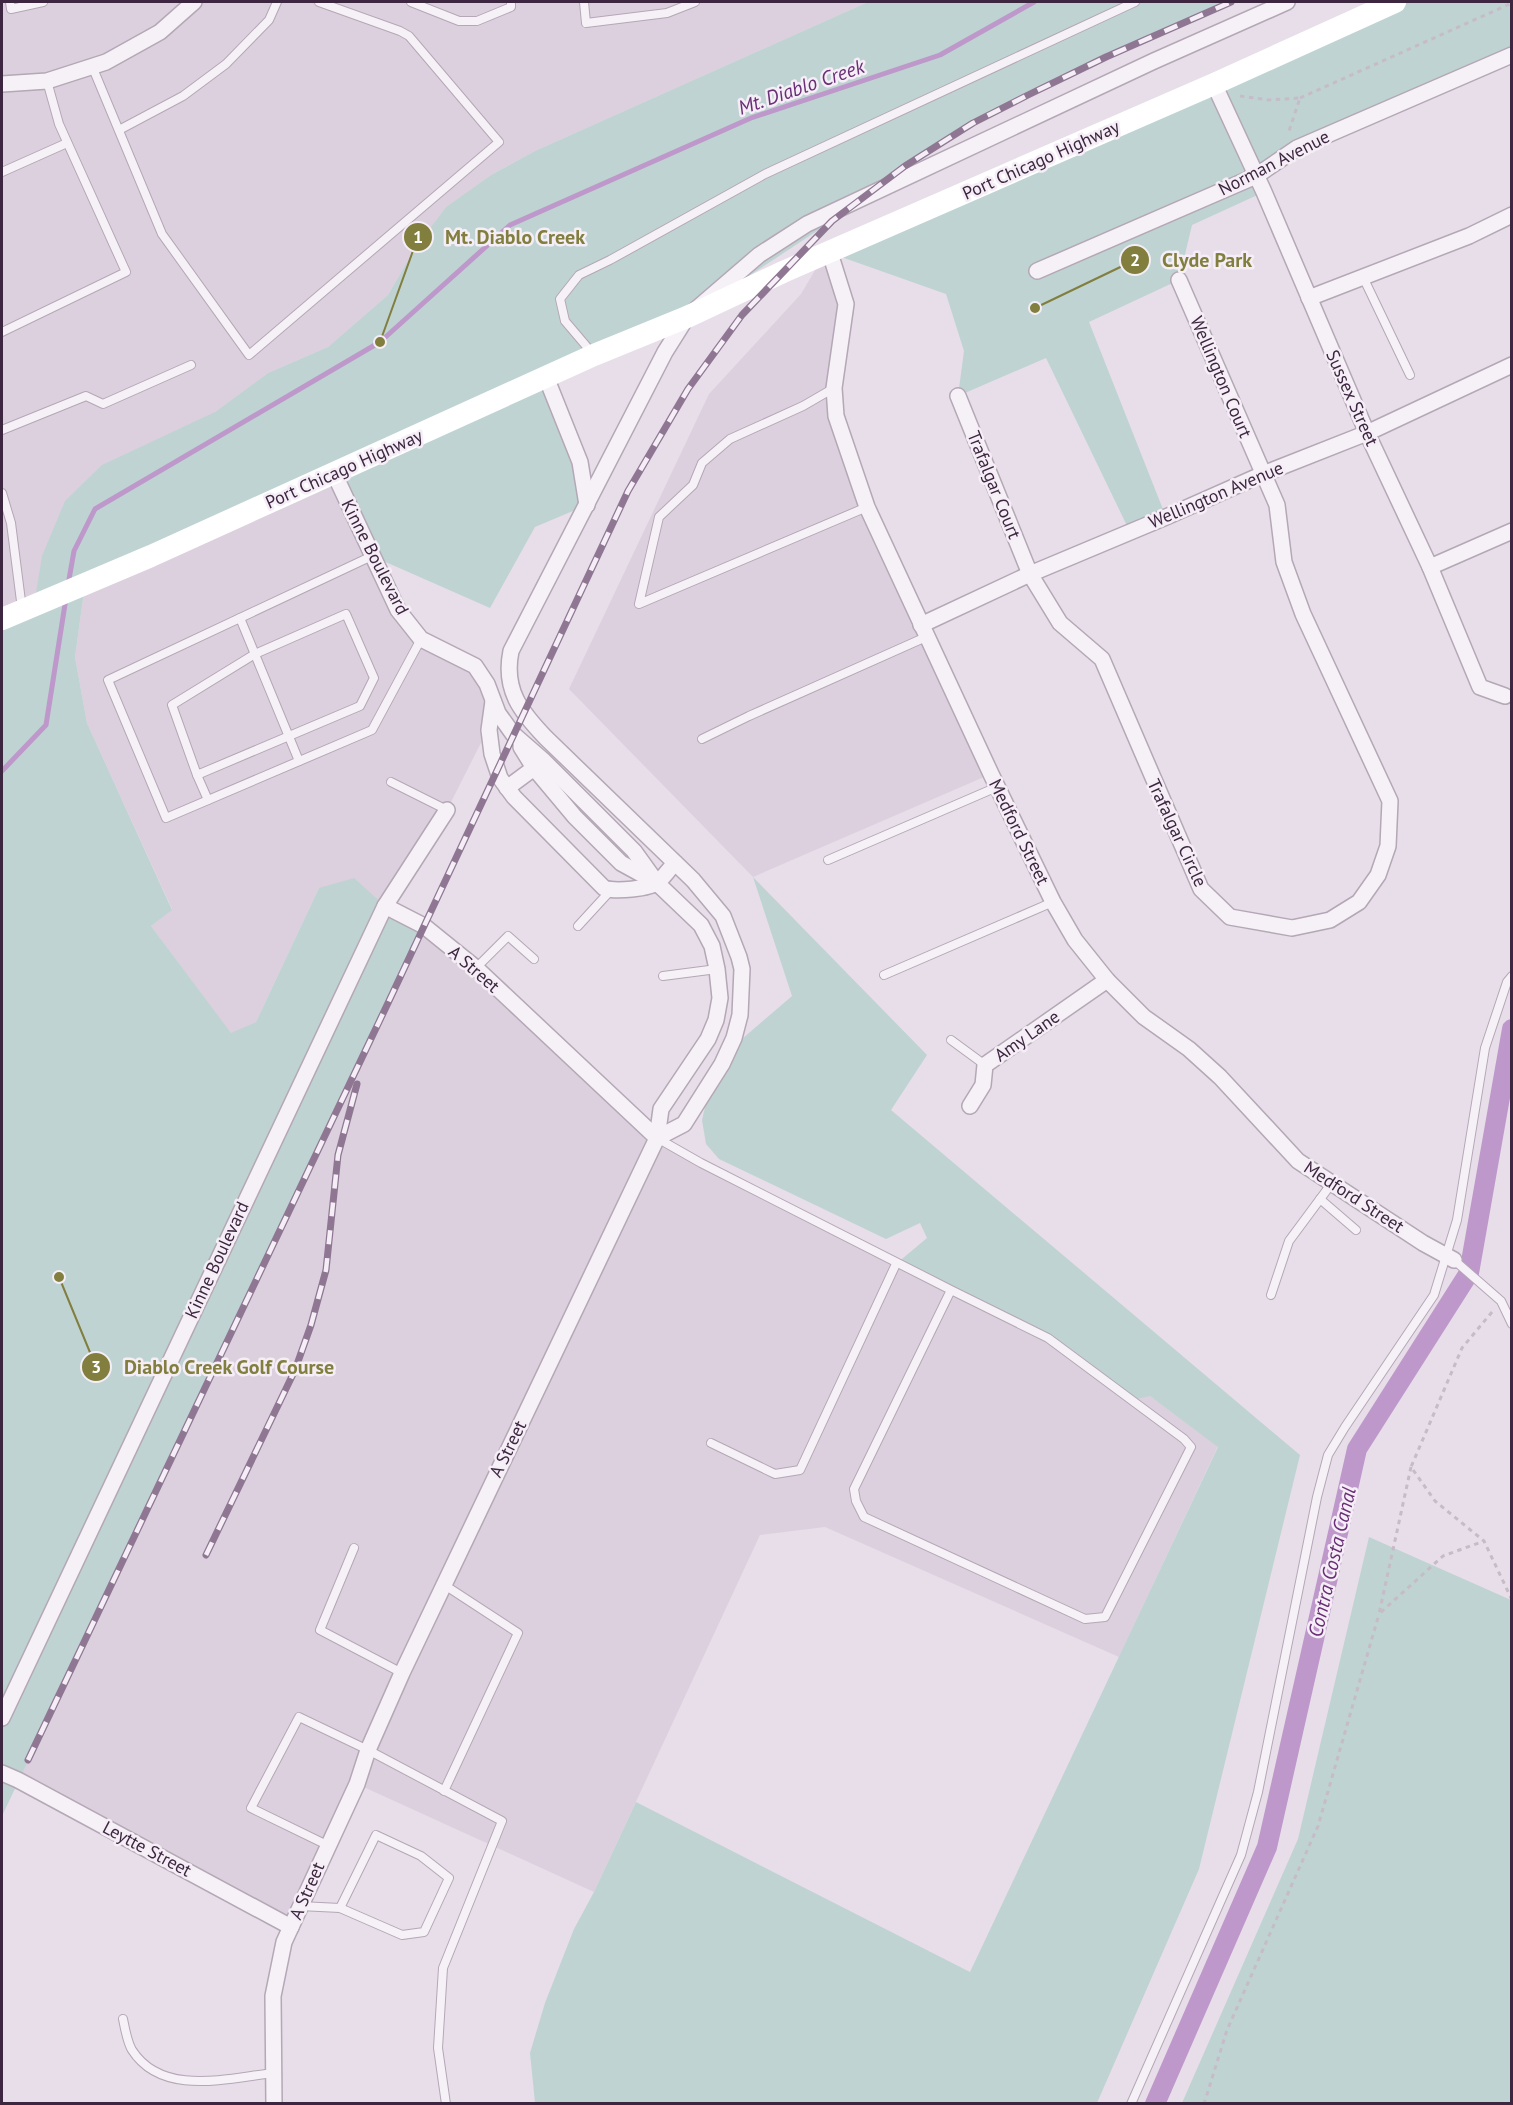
<svg xmlns="http://www.w3.org/2000/svg" width="1513" height="2105" viewBox="0 0 1513 2105" font-family="'PT Sans',sans-serif">
  <style>
    .built { fill: #dcd0de }
    .green { fill: #bfd3d3 }
    .lines { fill: none; stroke-linecap: round; stroke-linejoin: round }
    .stream { stroke: #be98ca; stroke-width: 5 }
    .canal { stroke: #be98ca; stroke-width: 20 }
    .lane-casing { stroke: #b4a7b6; stroke-width: 10 }
    .street-casing { stroke: #b4a7b6; stroke-width: 18 }
    .path { stroke: #c6bcc7; stroke-width: 3; stroke-dasharray: 4.5 4.5; stroke-linecap: butt }
    .lane { stroke: #f6f1f7; stroke-width: 8 }
    .street { stroke: #f6f1f7; stroke-width: 15 }
    .secondary { stroke: #fff; stroke-width: 22 }
    .rail-casing { stroke: #8f7793; stroke-width: 7 }
    .rail { stroke: #f5eef6; stroke-width: 4.5; stroke-dasharray: 14; stroke-linecap: butt }
    .labels { text-anchor: middle; stroke-width: 5; stroke-linejoin: round; paint-order: stroke }
    .street-label { font-size: 18px; fill: #3d2740; stroke: #f5eef6 }
    .water-label { font-size: 20px; font-style: italic; fill: #682f76; stroke: #f5eef6 }
    .leader { fill: none; stroke: #817e3e; stroke-width: 2 }
    .callout-dot { fill: #817e3e; stroke: #f5eef6; stroke-width: 2 }
    .mark-label { font-size: 18px; text-anchor: middle; font-weight: bold; fill: #fff }
    .callout-label { font-size: 20px; text-anchor: middle; font-weight: bold; fill: #817e3e; stroke: #f5eef6; stroke-width: 5; stroke-linejoin: round; paint-order: stroke }
  </style>
  <rect width="100%" height="100%" fill="#e7dee9"/>
  <g class="built">
    <polygon points="2,2 868,2 535,151 491,175 446,207 417,245 388,295 328,347 268,373 215,412 34,605 2,619"/>
    <polygon points="824,255 846,304 834,388 867,507 991,774 753,877 569,689 709,394 801,294"/>
    <polygon points="334,473 421,639 475,666 493,719 447,810 385,906 319,888 256,1022 231,1034 151,926 172,909 87,723 75,657 85,584"/>
    <polygon points="424,926 657,1138 1048,1338 1150,1396 1218,1446 1119,1657 825,1527 760,1535 594,1892 357,1784 291,1927 18,1780"/>
  </g>
  <g class="green">
    <polygon points="868,2 1231,2 1106,57 973,123 905,166 832,221 687,317 546,377 587,505 535,527 490,608 372,556 333,473 85,584 75,657 87,723 172,910 151,926 231,1033 256,1022 319,888 354,878 385,906 424,926 2,1816 2,619 34,605 42,556 65,501 102,465 215,412 268,373 328,347 388,295 417,245 446,207 491,175 535,151"/>
    <polygon points="1395,2 1511,2 1511,55 1297,148 1257,176 1264,192 1192,225 1179,280 1089,322 1166,517 1130,532 1046,358 958,396 964,351 946,294 830,253"/>
    <polygon points="753,877 927,1055 891,1110 1300,1455 1199,1869 1097,2103 535,2103 530,2053 545,2003 574,1929 594,1892 636,1802 970,1972 1218,1447 1150,1396 1132,1400 1048,1338 896,1264 927,1238 920,1223 886,1239 719,1159 706,1144 702,1120 706,1103 742,1039 792,996"/>
    <polygon points="1369,1537 1511,1600 1511,2103 1182,2103 1298,1839"/>
  </g>
  <g class="lines">
    <g class="stream">
      <polyline points="68,585 74,551 95,509 380,342 510,225 751,118 940,55 1034,2"/>
      <polyline points="2,771 46,725 66,598"/>
    </g>
    <polyline class="canal" points="1155,2104 1267,1847 1357,1449 1469,1273 1512,1029"/>
    <defs>
      <g id="lane">
        <polyline points="10,2 11,9 43,2"/>
        <polyline points="411,2 459,21 477,21 511,7 511,2"/>
        <polyline points="584,2 586,23 667,13 695,2"/>
        <polyline points="92,66 162,234 249,355 499,142 409,36 400,31 319,2"/>
        <polyline points="119,130 183,96 226,64 269,20 277,2"/>
        <polyline points="2,172 67,143"/>
        <polyline points="1363,277 1410,375"/>
        <polyline points="2,332 126,272 59,124 47,81"/>
        <polyline points="593,354 565,321 560,299 579,275 610,260 765,174 1135,2"/>
        <polyline points="834,388 803,406 730,439 702,463 693,485 659,517 639,604 867,507"/>
        <polyline points="2,430 86,396 103,404 191,365"/>
        <polyline points="2,493 11,523 22,609"/>
        <polyline points="372,556 108,680 166,818 372,730 421,639"/>
        <polygon points="346,614 374,678 360,706 197,775 172,705 255,654"/>
        <polyline points="240,618 299,761"/>
        <polyline points="702,739 749,716 926,637"/>
        <polyline points="197,775 208,800"/>
        <polyline points="391,782 447,810"/>
        <polyline points="828,860 997,787"/>
        <polyline points="578,926 611,890"/>
        <polyline points="476,968 508,936 534,959"/>
        <polyline points="884,975 1053,902"/>
        <polyline points="663,976 717,969"/>
        <polyline points="951,1040 985,1065"/>
        <polyline points="657,1138 701,1163 951,1290 854,1489 856,1501 864,1517 1085,1619 1105,1617 1191,1447 1184,1439 1048,1338 951,1290"/>
        <polyline points="1320,1199 1356,1230"/>
        <polyline points="1454,1260 1501,1301 1512,1324"/>
        <polyline points="1271,1295 1289,1241 1332,1183"/>
        <polyline points="711,1443 775,1474 800,1470 896,1264"/>
        <polyline points="354,1548 320,1630 402,1673"/>
        <polyline points="443,1584 518,1633 444,1791"/>
        <polyline points="327,1845 251,1808 299,1717 368,1750 502,1821 443,1968 438,2048 446,2104"/>
        <polyline points="300,1906 340,1908 402,1935 424,1932 449,1878 421,1856 376,1835 340,1908"/>
        <path d="M123 2019C125 2028 127 2042 132 2050 162 2097 228 2078 274 2073"/>
        <polyline points="1131,2104 1241,1855 1258,1792 1317,1497 1328,1455 1345,1427 1434,1295 1457,1220 1485,1048 1507,982 1512,976"/>
      </g>
      <g id="street">
        <polyline points="2,84 47,81 106,62 160,32 194,2"/>
        <polyline points="1214,84 1264,192 1367,433 1430,567 1480,687 1505,696"/>
        <polyline points="830,253 846,304 834,388 836,416 867,507 991,774 1053,902 1075,940 1107,980 1144,1017 1189,1049 1220,1077 1298,1161 1423,1243 1454,1260"/>
        <polyline points="1037,271 1256,176 1297,148 1512,55"/>
        <polyline points="1309,298 1469,236 1512,215"/>
        <polyline points="546,377 580,462 587,505"/>
        <polyline points="958,396 1030,574 1060,623 1102,659 1201,889 1230,917 1292,928 1330,920 1359,902 1378,875 1388,846 1390,801 1303,614 1284,562 1277,505 1179,280"/>
        <polyline points="334,473 398,610 421,639 475,666 487,684 498,713 513,734 544,761 634,851 657,883 701,925 712,946 717,969 720,998 716,1020 708,1039 661,1109 657,1138"/>
        <polyline points="1430,567 1512,531"/>
        <polyline points="921,625 1030,574 1166,517 1263,474 1367,433 1512,365"/>
        <path d="M493 701 489 730 492 754 500 778 514 797 604 888C615 892 649 889 658 882 664 877 669 869 675 863"/>
        <polyline points="521,747 534,768 575,817 621,863 652,880"/>
        <polyline points="507,788 534,768"/>
        <polyline points="970,1106 983,1085 985,1065 1107,980"/>
        <path d="M657 1138 684 1124 722 1064 734 1038 740 1015 742 969 739 957 723 916 693 880 546 738C521 712 503 690 511 651L665 352 687 317 759 255 807 224 1154 61 1287 2"/>
        <polyline points="2,1718 385,906 447,810"/>
        <polyline points="2,1773 18,1780 291,1927"/>
        <polyline points="274,2104 273,1996 284,1942 357,1784 368,1750 402,1673 657,1138 476,968 424,926 385,906"/>
      </g>
    </defs>
    <use href="#lane" class="lane-casing"/>
    <use href="#street" class="street-casing"/>
    <g class="path">
      <polyline points="1240,96 1269,100 1300,98 1288,134"/>
      <polyline points="1300,98 1512,3"/>
      <polyline points="1492,1312 1462,1348 1411,1467 1435,1501 1484,1541 1512,1600"/>
      <polyline points="1411,1467 1379,1614 1443,1556 1484,1541"/>
      <polyline points="1204,2104 1227,2030 1318,1826 1379,1614"/>
    </g>
    <use href="#lane" class="lane"/>
    <use href="#street" class="street"/>
    <polyline class="secondary" points="2,619 151,556 594,355 687,317 783,272 1214,84 1395,2"/>
    <defs>
      <g id="rail">
        <polyline points="206,1555 295,1370 311,1325 326,1270 338,1155 357,1084"/>
        <polyline points="28,1760 388,1003 628,491 688,389 742,315 832,221 905,166 973,123 1028,95 1106,57 1231,2"/>
      </g>
    </defs>
    <use href="#rail" class="rail-casing"/>
    <use href="#rail" class="rail"/>
  </g>
  <g class="labels">
    <g class="street-label">
      <text transform="translate(1041 160) rotate(-24)" y="6">Port Chicago Highway</text>
      <text transform="translate(1274 163) rotate(-27)" y="6">Norman Avenue</text>
      <text transform="translate(1221 377) rotate(67)" y="6">Wellington Court</text>
      <text transform="translate(1352 398) rotate(66)" y="6">Sussex Street</text>
      <text transform="translate(344 469) rotate(-24)" y="6">Port Chicago Highway</text>
      <text transform="translate(994 485) rotate(68)" y="6">Trafalgar Court</text>
      <text transform="translate(1216 495) rotate(-23)" y="6">Wellington Avenue</text>
      <text transform="translate(375 557) rotate(63)" y="6">Kinne Boulevard</text>
      <text transform="translate(1019 832) rotate(64)" y="6">Medford Street</text>
      <text transform="translate(1177 833) rotate(65)" y="6">Trafalgar Circle</text>
      <text transform="translate(474 969) rotate(41)" y="6">A Street</text>
      <text transform="translate(1027 1036) rotate(-35)" y="6">Amy Lane</text>
      <text transform="translate(1354 1197) rotate(33)" y="6">Medford Street</text>
      <text transform="translate(217 1260) rotate(-65)" y="6">Kinne Boulevard</text>
      <text transform="translate(508 1449) rotate(-64)" y="6">A Street</text>
      <text transform="translate(147 1849) rotate(28)" y="6">Leytte Street</text>
      <text transform="translate(307 1891) rotate(-66)" y="6">A Street</text>
    </g>
    <g class="water-label">
      <text transform="translate(801 87) rotate(-19)" y="7">Mt. Diablo Creek</text>
      <text transform="translate(1332 1562) rotate(-77)" y="7">Contra Costa Canal</text>
    </g>
  </g>
  <path class="leader" d="M380 342L418 237M1035 308L1135 260M59 1277L96 1367"/>
  <g class="callout-dot">
    <circle cx="380" cy="342" r="6"/>
    <circle cx="1035" cy="308" r="6"/>
    <circle cx="59" cy="1277" r="6"/>
    <circle cx="418" cy="237" r="15"/>
    <circle cx="1135" cy="260" r="15"/>
    <circle cx="96" cy="1367" r="15"/>
  </g>
  <g class="mark-label">
    <text x="418" y="243">1</text>
    <text x="1135" y="266">2</text>
    <text x="96" y="1373">3</text>
  </g>
  <g class="callout-label">
    <text x="515" y="244">Mt. Diablo Creek</text>
    <text x="1207" y="267">Clyde Park</text>
    <text x="229" y="1374">Diablo Creek Golf Course</text>
  </g>
  <rect width="1513" height="2105" fill="none" stroke="#3d2740" stroke-width="6"/>
</svg>
